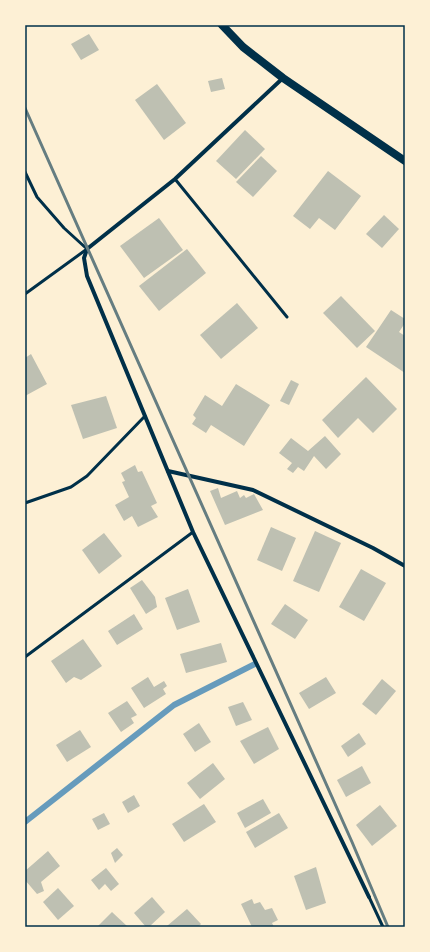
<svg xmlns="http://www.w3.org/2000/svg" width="430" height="952" viewBox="0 0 430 952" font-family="Manrope,sans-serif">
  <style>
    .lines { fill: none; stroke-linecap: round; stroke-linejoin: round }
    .stream { stroke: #669bbc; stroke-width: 6 }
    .building { fill: #bec0b2 }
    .service { stroke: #003049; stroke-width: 3 }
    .minor { stroke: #003049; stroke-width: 4 }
    .secondary { stroke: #003049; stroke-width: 8 }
    .rail { stroke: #657d81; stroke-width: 3 }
    .neatline { fill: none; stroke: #003049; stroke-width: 1.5 }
  </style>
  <rect width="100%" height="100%" fill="#fdf0d5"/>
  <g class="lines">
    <polyline class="stream" points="25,822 174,705 255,664"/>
  </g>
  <g class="building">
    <polygon points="89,34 99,50 81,60 71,44"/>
    <polygon points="222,78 225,89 211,92 208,81"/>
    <polygon points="157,84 186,123 164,140 135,100"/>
    <polygon points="245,130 265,149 236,179 216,161"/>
    <polygon points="261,156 277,171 253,197 236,182"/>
    <polygon points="328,171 361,196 335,230 319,218 310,229 293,216"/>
    <polygon points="384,215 399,229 382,248 366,234"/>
    <polygon points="159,218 183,250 144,278 120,246"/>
    <polygon points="187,249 206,273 159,311 139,286"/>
    <polygon points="341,296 375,331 357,348 323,313"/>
    <polygon points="237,303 258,328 221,359 200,335"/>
    <polygon points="391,310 405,319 405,323 399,332 405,336 405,373 366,347"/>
    <polygon points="31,354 47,384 25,396 25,358"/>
    <polygon points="366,377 397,409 373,433 358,418 338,438 322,420"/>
    <polygon points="291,380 299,384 289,405 280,401"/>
    <polygon points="236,384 270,405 244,446 211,425 206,433 192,424 196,418 193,415 205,395 222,406"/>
    <polygon points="106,396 117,428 83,439 71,405"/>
    <polygon points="325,436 341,454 326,469 314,456 304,471 298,467 293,473 287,469 292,463 279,453 291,438 308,451"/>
    <polygon points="135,465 138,472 142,471 157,503 151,506 158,517 138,527 132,516 124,521 115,505 129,497 122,482 125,481 121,473"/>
    <polygon points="218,488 221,498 237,491 240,498 244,495 246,498 254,494 263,510 225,525 210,491"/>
    <polygon points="271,527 296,538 282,571 257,560"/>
    <polygon points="315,531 341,543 319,592 293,581"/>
    <polygon points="104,533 122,556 99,574 82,550"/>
    <polygon points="361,569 386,583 364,621 339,607"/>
    <polygon points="142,580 155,597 157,607 146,614 130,588"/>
    <polygon points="188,589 200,622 177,630 165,598"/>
    <polygon points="285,604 308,620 295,639 271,624"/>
    <polygon points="134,614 143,629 117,645 108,631"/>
    <polygon points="83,639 102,666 81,680 74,677 66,683 51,661"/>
    <polygon points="221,643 227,662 186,673 180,654"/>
    <polygon points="148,677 154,687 164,681 167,686 163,689 166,694 144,708 131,688"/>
    <polygon points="326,677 336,693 309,709 299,693"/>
    <polygon points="382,679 396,691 376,715 362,704"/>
    <polygon points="127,701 137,715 131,718 134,723 121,732 108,713"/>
    <polygon points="243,702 252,720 236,726 228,707"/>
    <polygon points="199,723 211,742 195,752 183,734"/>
    <polygon points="268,727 279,749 254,764 240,741"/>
    <polygon points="80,730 91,747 67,762 56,745"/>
    <polygon points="359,733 366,744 348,757 341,746"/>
    <polygon points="213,763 225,779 200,799 187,783"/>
    <polygon points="362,766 371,783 346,797 337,780"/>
    <polygon points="134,795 140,806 128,813 122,802"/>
    <polygon points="263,799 271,813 245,828 237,813"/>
    <polygon points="204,804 216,822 184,842 172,824"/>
    <polygon points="380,805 397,826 372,846 356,825"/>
    <polygon points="104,813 110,824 98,830 92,819"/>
    <polygon points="279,813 288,828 255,848 246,832"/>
    <polygon points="117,848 123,855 115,863 111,853"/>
    <polygon points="48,851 60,866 41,882 44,891 37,894 25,880 25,871"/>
    <polygon points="316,867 326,903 306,910 294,876"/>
    <polygon points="106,868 119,884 111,891 105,884 99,890 91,880"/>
    <polygon points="58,888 74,906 58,920 43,902"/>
    <polygon points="152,897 165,912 149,927 146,927 134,913"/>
    <polygon points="252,899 254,904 260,902 265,910 272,908 278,920 272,923 274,927 252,927 241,904"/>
    <polygon points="187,909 201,924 198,927 169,927 167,926"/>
    <polygon points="112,912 128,927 97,927"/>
  </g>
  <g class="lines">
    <g class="service">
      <polyline points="25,172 37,197 64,228 87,249 25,294"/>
      <polyline points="175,179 287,317"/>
      <polyline points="25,503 71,487 87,476 145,416"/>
      <polyline points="25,657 193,532"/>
      <polyline points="369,897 383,927"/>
    </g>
    <g class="minor">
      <polyline points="283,78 175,179 87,249 84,258 87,276 193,532 369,897"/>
      <polyline points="168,471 253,490 373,548 405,566"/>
    </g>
    <polyline class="secondary" points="222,25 243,47 283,78 405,161"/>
    <polyline class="rail" points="25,108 352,842 388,927"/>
  </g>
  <rect width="430" height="952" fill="none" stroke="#fdf0d5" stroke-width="52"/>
  <rect x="26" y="26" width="378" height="900" class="neatline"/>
</svg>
